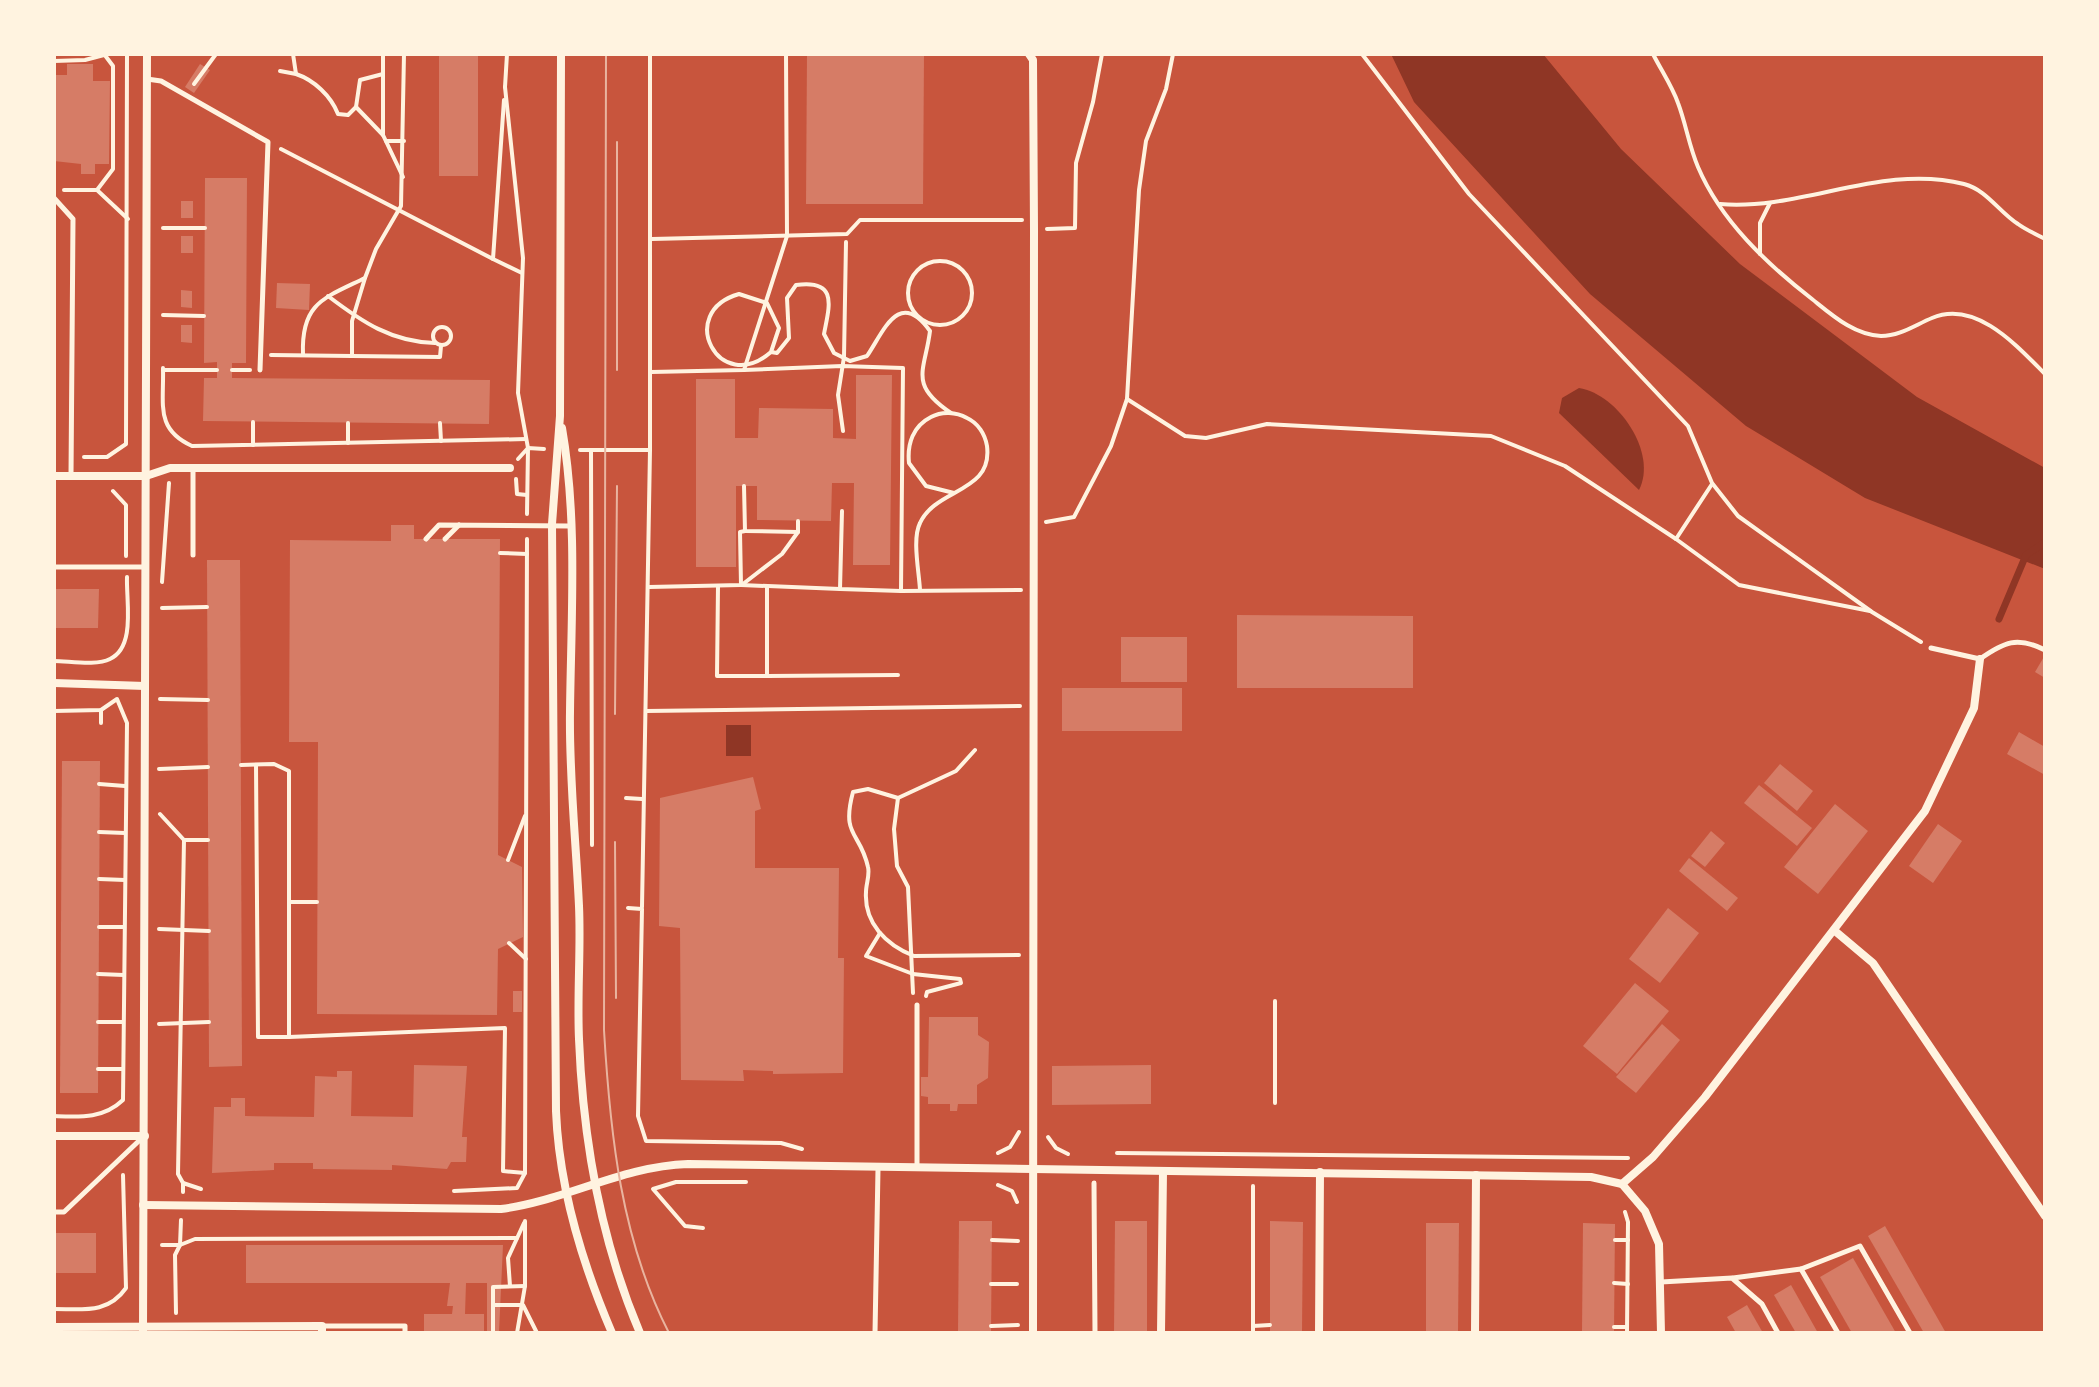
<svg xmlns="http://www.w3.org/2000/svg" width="2099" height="1387" viewBox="0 0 2099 1387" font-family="'Source Sans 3',sans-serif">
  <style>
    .water { fill: #8f3625 }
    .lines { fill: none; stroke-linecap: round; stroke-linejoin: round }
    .stream { stroke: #8f3625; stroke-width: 7 }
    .building { fill: #d67c66 }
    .path { stroke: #fff3e0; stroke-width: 4 }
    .service { stroke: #fff3e0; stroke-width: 5 }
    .minor { stroke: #fff3e0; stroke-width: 8 }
    .tram { stroke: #e9b49f; stroke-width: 2 }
  </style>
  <rect width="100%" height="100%" fill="#c8553d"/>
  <g class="water">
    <polygon points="1391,54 1543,54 1621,149 1740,264 1917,397 2045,468 2045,569 1865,498 1746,426 1590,294 1414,102"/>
    <path d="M1579 388C1618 394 1658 453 1639 490L1559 413 1562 398Z"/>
    <rect x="726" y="725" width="25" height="31"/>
  </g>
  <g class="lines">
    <polyline class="stream" points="1999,619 2026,555 2045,542"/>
  </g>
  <g class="building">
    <rect x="439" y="54" width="39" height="122"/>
    <polygon points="807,54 924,54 923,204 806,204"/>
    <polygon points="67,64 93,64 93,81 110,81 109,164 95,164 95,174 81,174 81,164 54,161 54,75 67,75"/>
    <polygon points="200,64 210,70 194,93 185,87"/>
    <polygon points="205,178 247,178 246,363 232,363 232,378 490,380 489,424 203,421 204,378 217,378 217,362 204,363"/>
    <rect x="181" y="201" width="12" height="17"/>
    <rect x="181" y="236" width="12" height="17"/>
    <polygon points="277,283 310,284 309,310 276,308"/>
    <polygon points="181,290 192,291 192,308 181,307"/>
    <polygon points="181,325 192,325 192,343 181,342"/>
    <polygon points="856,375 892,375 890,565 853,565 854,483 832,483 831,521 757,520 757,486 736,486 736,567 696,567 696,379 735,379 735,438 758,438 759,408 833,409 833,438 856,439"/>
    <polygon points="391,525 414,525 414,539 500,539 498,855 522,867 523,937 498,949 497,1015 317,1014 318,742 289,742 290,540 391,541"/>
    <polygon points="207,560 240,560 242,1066 209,1067"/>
    <polygon points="54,589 99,589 98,628 54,628"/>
    <polygon points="1237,615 1413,616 1413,688 1237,688"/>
    <rect x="1121" y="637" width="66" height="45"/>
    <polygon points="2045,655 2045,678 2035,672"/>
    <rect x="1062" y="688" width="120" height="43"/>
    <polygon points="2019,732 2045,747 2045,775 2007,754"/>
    <polygon points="62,761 100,761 98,1093 60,1093"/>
    <polygon points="1780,764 1813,791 1797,811 1764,783"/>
    <polygon points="753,777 761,809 755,811 755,868 839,868 838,958 844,958 843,1073 773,1074 773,1071 743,1070 744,1081 681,1080 680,928 659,926 660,798"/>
    <polygon points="1759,785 1812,828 1797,846 1744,803"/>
    <polygon points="1835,804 1868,831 1818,894 1784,867"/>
    <polygon points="1938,824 1962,841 1933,883 1909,866"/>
    <polygon points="1711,831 1725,843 1705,867 1691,856"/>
    <polygon points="1689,858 1738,898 1727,911 1679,871"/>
    <polygon points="1668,908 1699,933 1660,983 1629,959"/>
    <polygon points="1635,983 1669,1011 1617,1074 1583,1046"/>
    <rect x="513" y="991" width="9" height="21"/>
    <polygon points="929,1017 978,1017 978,1035 989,1042 988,1078 977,1085 977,1104 958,1104 957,1111 950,1111 950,1104 928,1104 928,1097 921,1096 921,1077 928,1077"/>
    <polygon points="1662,1024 1680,1040 1636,1093 1616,1077"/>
    <polygon points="414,1065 467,1066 462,1137 467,1137 466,1162 451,1162 447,1169 392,1165 392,1170 313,1169 313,1163 274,1163 274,1170 212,1173 214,1107 231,1107 231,1098 245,1098 245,1116 314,1117 315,1076 337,1077 337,1071 352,1071 351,1116 413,1117"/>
    <polygon points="1151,1065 1151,1104 1052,1105 1052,1066"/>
    <polygon points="959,1221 992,1221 991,1333 958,1333"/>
    <polygon points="1115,1221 1147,1221 1147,1333 1114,1333"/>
    <polygon points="1270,1221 1303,1222 1302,1333 1270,1333"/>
    <polygon points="1426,1223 1459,1223 1458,1333 1426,1333"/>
    <polygon points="1583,1223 1615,1224 1614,1333 1582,1333"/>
    <polygon points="1885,1226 1946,1333 1924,1333 1868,1236"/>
    <rect x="54" y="1233" width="42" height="40"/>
    <polygon points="246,1245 503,1245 499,1333 487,1333 487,1283 466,1283 465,1314 484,1314 484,1333 424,1333 424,1314 452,1314 453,1306 447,1306 450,1283 246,1283"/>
    <polygon points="1853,1258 1896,1333 1852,1333 1820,1277"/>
    <polygon points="1791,1285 1818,1333 1796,1333 1774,1295"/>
    <polygon points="1747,1305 1763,1333 1736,1333 1727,1317"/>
  </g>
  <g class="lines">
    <g class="path">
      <polyline points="383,54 383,135"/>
      <polyline points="1362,54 1469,194 1688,426 1712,483 1738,516 1872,612 1921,642"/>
      <path d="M1653 54C1661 70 1672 86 1678 103 1686 124 1689 146 1698 167 1721 221 1767 264 1812 299 1832 315 1854 335 1881 336 1900 336 1915 325 1932 318 1976 299 2018 347 2045 374"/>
      <polyline points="54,61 85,60 104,55"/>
      <polyline points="280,71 296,74 293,54"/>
      <path d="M296 74C314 80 331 96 338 114L348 115 356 107 360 80 383 74"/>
      <polyline points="194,84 216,54"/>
      <polyline points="505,87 523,258 518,393 528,448 527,514"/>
      <polyline points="505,87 507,54"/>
      <polyline points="356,107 383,135 403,177"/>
      <polyline points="386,141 404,141"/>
      <polyline points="281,149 493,259 504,100"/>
      <polyline points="64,190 97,190 128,219"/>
      <polyline points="97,190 113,169 113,66 104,54"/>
      <path d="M1720 204C1801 211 1882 163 1964 184 1987 190 1999 212 2018 224 2026 230 2036 234 2045 239"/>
      <polyline points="163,228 205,228"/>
      <polyline points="1047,229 1075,228 1076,163 1093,102 1102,54"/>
      <polyline points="652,239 847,234 860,220 1022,220"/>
      <polyline points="1760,254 1760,223 1770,203"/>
      <polyline points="493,259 522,273"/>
      <circle cx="940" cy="293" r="32"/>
      <path d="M328 296C362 322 392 342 435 343"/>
      <polyline points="163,315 204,316"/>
      <circle cx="442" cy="336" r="9"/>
      <path d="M771 352 779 328 767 303 739 294C675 312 719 397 771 352L777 353 789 338 787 298 796 285C839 279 829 307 824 334L834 353 850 361 867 356C884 331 899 288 930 331 925 371 908 384 951 413"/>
      <path d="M303 354C301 303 324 298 365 278"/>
      <polyline points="271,355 352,356 352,321 365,278 376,249 401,206 404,54"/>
      <polyline points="352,356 440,357 441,346"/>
      <path d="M163 368C164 405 155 429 192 446L526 439"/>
      <polyline points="163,370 217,370"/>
      <polyline points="232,370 250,370"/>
      <polyline points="744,370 842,366 903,368 901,591 1021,590"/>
      <polyline points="651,372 744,370 787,236 786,54"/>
      <polyline points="1127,399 1185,436 1206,438 1267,424 1491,436 1565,466 1676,539 1739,585 1870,611"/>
      <polyline points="348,423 348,443"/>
      <polyline points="440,423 441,441"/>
      <polyline points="843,431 838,395 844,357 846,242"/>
      <polyline points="253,445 253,422"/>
      <polyline points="580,450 650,450"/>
      <polyline points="591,450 592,845"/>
      <polyline points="84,457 107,457 126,444 127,54"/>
      <polyline points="518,459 528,448 544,449"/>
      <polyline points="516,479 517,494 527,495"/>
      <polyline points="744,486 745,531 798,532 798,521"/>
      <polyline points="113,491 126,505 126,556"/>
      <polyline points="842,511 840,589 901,591"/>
      <polyline points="1046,522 1074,517 1111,446 1127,399 1139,190 1146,141 1166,89 1173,54"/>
      <polyline points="1676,539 1712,484"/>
      <polyline points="500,553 527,554"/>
      <polyline points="162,582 169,483"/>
      <polyline points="743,584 782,554 798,532"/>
      <polyline points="741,585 840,589"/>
      <polyline points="718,586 717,676 767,676 767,587"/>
      <polyline points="649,587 741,585 740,532 745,531"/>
      <path d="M920 590C919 571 912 539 920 523 936 488 993 493 987 446 985 434 978 423 967 418 956 412 942 411 931 417 913 426 907 444 909 463L926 486 954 493"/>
      <polyline points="162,608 207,607"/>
      <path d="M54 661C69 661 97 666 110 659 136 647 126 601 127 577"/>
      <polyline points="767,676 898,675"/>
      <polyline points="160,699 208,700"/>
      <polyline points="101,710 101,723"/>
      <path d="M54 711 101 710 117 699 127 723 123 1100C103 1119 80 1117 54 1116"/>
      <polyline points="646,711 1020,706"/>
      <path d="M975 750 956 771 898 798 868 789 853 792C841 837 860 831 868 867 870 875 866 884 866 892 864 923 886 945 914 956L1019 955"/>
      <polyline points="241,765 274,764 289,771 289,1037 505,1028 503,1171 525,1173 517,1188 454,1191"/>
      <polyline points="256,765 258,1037 289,1037"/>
      <polyline points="159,769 208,767"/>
      <polyline points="99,784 125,786"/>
      <polyline points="626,798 642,799"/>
      <polyline points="898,798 894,829 897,866 908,887 913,993"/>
      <polyline points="160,814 184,840 178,1174 183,1183"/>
      <polyline points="99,832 125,833"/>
      <polyline points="184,840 208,840"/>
      <polyline points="508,860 525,816"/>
      <polyline points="99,879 125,880"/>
      <polyline points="289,902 317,902"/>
      <polyline points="642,907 650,450 650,54"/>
      <polyline points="628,908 642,909 638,1116 646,1141 781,1143 802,1149"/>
      <polyline points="99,927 124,927"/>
      <polyline points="159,929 209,931"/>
      <polyline points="880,933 866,956 913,974 960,979 961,983 927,992 926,996"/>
      <polyline points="509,943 526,959"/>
      <polyline points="98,974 124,975"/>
      <polyline points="98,1022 123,1022"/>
      <polyline points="159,1024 209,1022"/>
      <polyline points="98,1069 123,1069"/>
      <polyline points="1275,1103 1275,1001"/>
      <polyline points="1048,1137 1056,1148 1068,1154"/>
      <polyline points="998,1153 1010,1147 1019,1132"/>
      <polyline points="1117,1153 1628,1158"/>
      <polyline points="525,1173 527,539"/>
      <polyline points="998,1185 1012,1191 1017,1202"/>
      <polyline points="183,1192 183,1183 201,1189"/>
      <polyline points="1625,1212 1628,1222 1627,1333"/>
      <polyline points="703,1228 685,1226 653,1189 676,1182 746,1182"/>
      <polyline points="992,1240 1018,1241"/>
      <polyline points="1615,1240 1628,1240"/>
      <polyline points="162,1245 180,1245 181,1220"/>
      <polyline points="1614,1283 1628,1284"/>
      <polyline points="991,1284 1017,1284"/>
      <polyline points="510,1286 508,1258 524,1223"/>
      <polyline points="493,1305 523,1305 537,1333"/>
      <path d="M54 1309C83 1309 108 1314 126 1288L123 1175"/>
      <polyline points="176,1313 175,1255 180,1245 195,1239 517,1238"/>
      <polyline points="991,1326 1018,1325"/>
      <polyline points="1253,1326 1270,1325"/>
      <polyline points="1614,1327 1627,1327"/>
      <polyline points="493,1333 493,1287 525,1286"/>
      <polyline points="517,1333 525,1286 525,1221"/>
      <polyline points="1253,1333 1253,1186"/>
    </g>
    <g class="service">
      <polyline points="147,79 161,81 268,142 260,370"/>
      <polyline points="54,198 73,219 71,476"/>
      <polyline points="426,539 439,525 569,526"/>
      <polyline points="445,539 459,525"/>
      <polyline points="193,555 193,469"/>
      <polyline points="54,567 145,567"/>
      <path d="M1931 648 1980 659C2004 642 2017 636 2045 650"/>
      <polyline points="917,1168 917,1005"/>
      <polyline points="1094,1183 1095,1333"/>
      <polyline points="54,1212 64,1212 144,1136"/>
      <polyline points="1801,1269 1860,1246 1910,1333"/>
      <polyline points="1733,1278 1801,1269 1838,1333"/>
      <polyline points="1661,1282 1732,1278 1762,1304 1778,1333"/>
      <polyline points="323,1326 405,1326 405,1333"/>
      <polyline points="875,1333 878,1169"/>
    </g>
    <g class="minor">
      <path d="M561 54 560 416 552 524 556 1111C559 1187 582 1263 612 1333"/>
      <polyline points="1029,54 1033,60 1034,230 1033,1333"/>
      <path d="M562 428C578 520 571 619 570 712 569 777 576 841 579 906 581 950 577 994 579 1039 583 1140 600 1239 640 1333"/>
      <polyline points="54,476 146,476 170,468 510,468"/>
      <polyline points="54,683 145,686"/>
      <polyline points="1835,931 1873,963 2045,1216"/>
      <polyline points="54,1136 145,1136"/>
      <polyline points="1622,1184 1653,1157 1705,1097 1925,811 1974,708 1980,659"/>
      <path d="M143 1205 501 1209C565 1201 622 1166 688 1164L1591 1177 1622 1184 1645 1211 1659 1244 1661 1333"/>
      <polyline points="54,1327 322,1326 322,1333"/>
      <polyline points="143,1333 147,54"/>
      <polyline points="1161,1333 1163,1172"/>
      <polyline points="1319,1333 1320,1172"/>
      <polyline points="1475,1333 1476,1175"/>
    </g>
    <g class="tram">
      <path d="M606 54 604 1030C610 1133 621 1240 669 1333"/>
      <polyline points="617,142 617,370"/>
      <polyline points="615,714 617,486"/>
      <polyline points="615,842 616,998"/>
    </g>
  </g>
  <rect width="2099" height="1387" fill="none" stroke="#fff3e0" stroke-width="112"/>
</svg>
